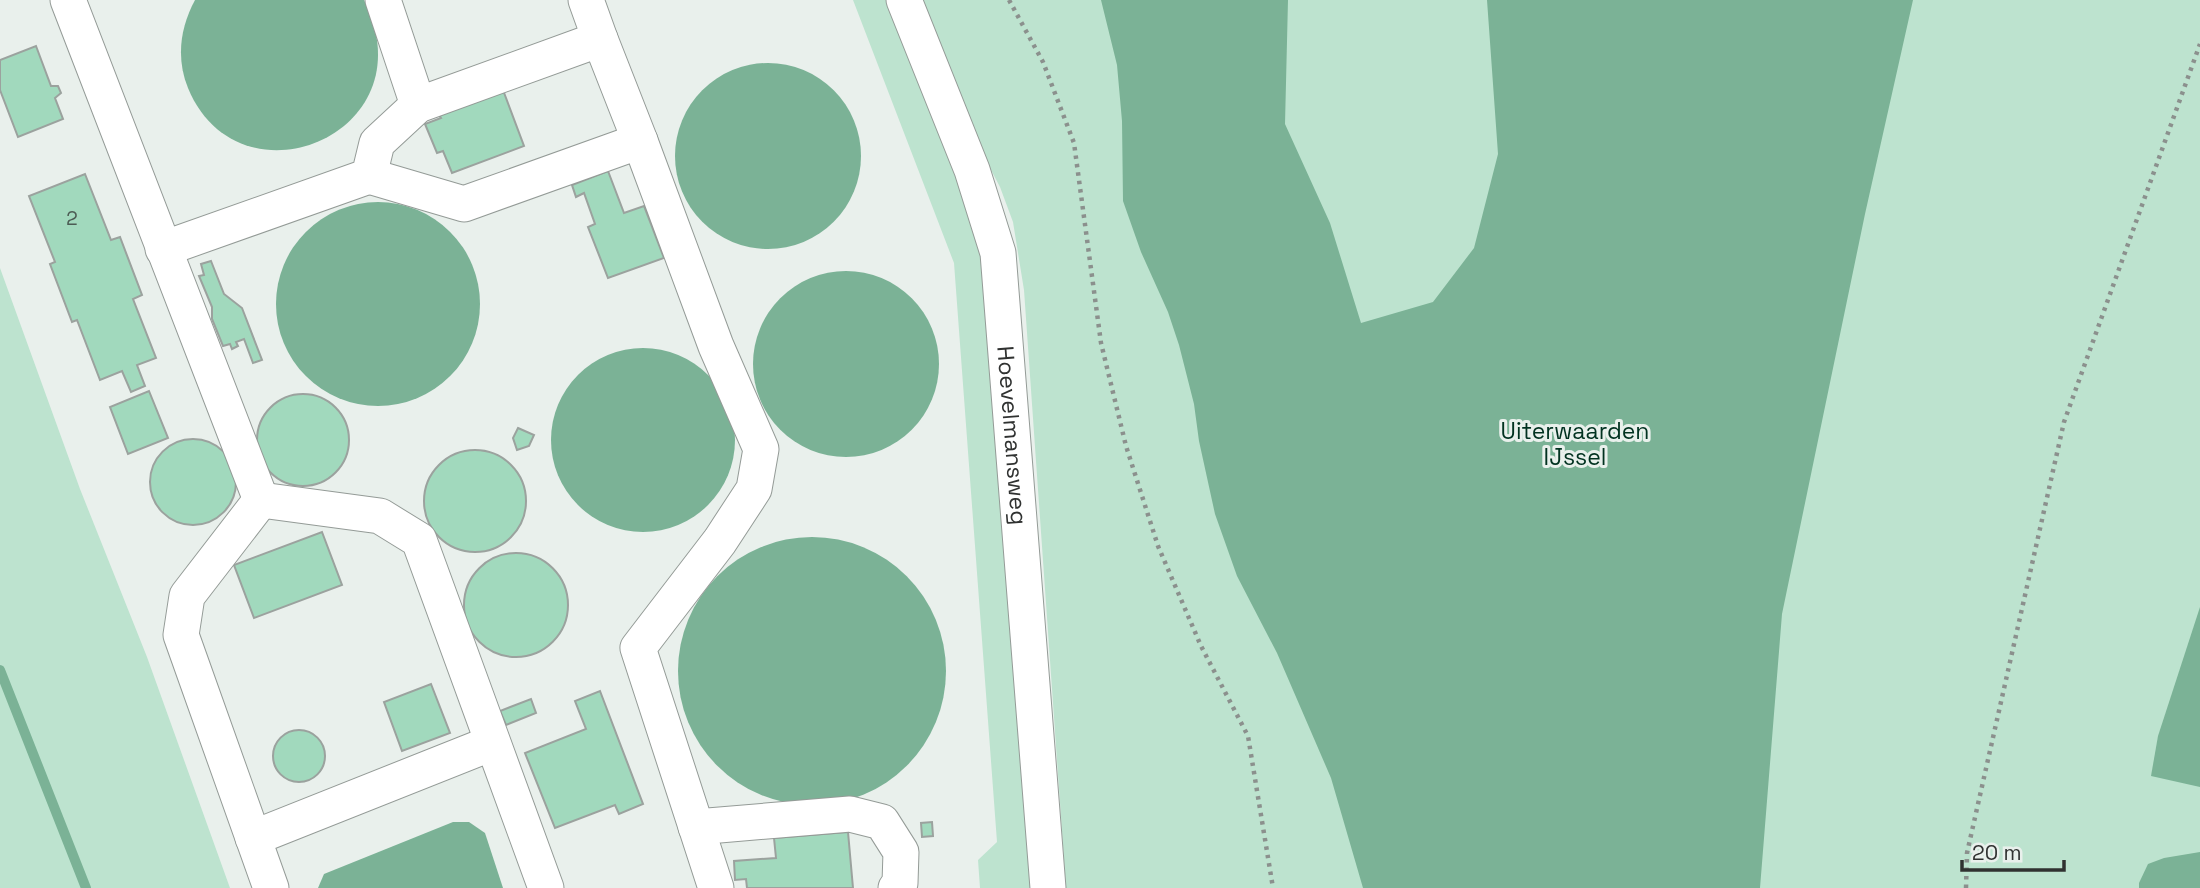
<svg xmlns="http://www.w3.org/2000/svg" width="2200" height="888" viewBox="0 0 2200 888" font-family="'Space Grotesk',sans-serif">
  <style>
    .green { fill: #bde3cf }
    .water { fill: #7bb296 }
    .lines { fill: none; stroke-linecap: round; stroke-linejoin: round }
    .stream { stroke: #7bb296; stroke-width: 10 }
    .building { fill: #a1d9bd; stroke: #9ba29e; stroke-width: 2 }
    .minor-casing { stroke: #949b97; stroke-width: 37 }
    .path { stroke: #8b908d; stroke-width: 4.5; stroke-dasharray: 3.5 5; stroke-linecap: butt }
    .minor { stroke: #fff; stroke-width: 35 }
    .labels { text-anchor: middle; stroke-width: 6; stroke-linejoin: round; paint-order: stroke }
    .number-label { font-size: 19px; fill: #4c5c54 }
    .park-label { font-size: 23px; fill: #013220; stroke: #e9f0ec }
    .street-label { font-size: 23px; fill: #303231; stroke: #e9f0ec }
  </style>
  <rect width="100%" height="100%" fill="#e9f0ec"/>
  <g class="green">
    <polygon points="853,0 893,0 984,231 1035,888 980,888 978,860 997,842 954,263"/>
    <polygon points="911,0 2200,0 2200,888 1066,888 1024,290 1013,222 1000,187 936,65"/>
    <polygon points="0,268 80,489 147,657 230,888 0,888"/>
  </g>
  <g class="water">
    <path d="M195 0H364C431 134 239 212 188 88 176 58 180 28 195 0Z"/>
    <polygon points="1101,0 1288,0 1285,124 1330,223 1361,323 1433,302 1474,248 1498,154 1487,0 1913,0 1865,214 1782,614 1760,888 1363,888 1331,778 1277,653 1237,576 1215,514 1199,441 1194,404 1179,345 1168,312 1141,252 1123,201 1122,121 1117,65"/>
    <circle cx="768" cy="156" r="93"/>
    <circle cx="378" cy="304" r="102"/>
    <circle cx="846" cy="364" r="93"/>
    <circle cx="643" cy="440" r="92"/>
    <circle cx="812" cy="671" r="134"/>
    <polygon points="2200,607 2200,787 2151,776 2158,736"/>
    <polygon points="453,822 469,822 485,833 503,888 318,888 324,874"/>
    <polygon points="2200,852 2200,888 2139,888 2139,883 2148,864 2164,858"/>
  </g>
  <g class="lines">
    <polyline class="stream" points="0,670 86,888"/>
  </g>
  <g class="building">
    <polygon points="36,46 51,86 58,86 61,93 55,98 63,119 18,137 0,90 0,60"/>
    <polygon points="503,90 524,146 452,173 443,151 437,153 425,124 441,118 439,115"/>
    <polygon points="608,171 624,213 644,206 664,258 608,278 588,227 595,224 584,193 576,197 572,185"/>
    <polygon points="85,174 111,240 120,237 142,295 133,299 156,358 137,365 145,386 131,392 122,371 100,380 77,320 72,322 50,264 55,262 29,196"/>
    <polygon points="211,261 224,294 242,308 262,360 253,363 244,339 236,342 238,346 232,349 230,344 223,346 212,319 212,307 199,276 204,275 201,264"/>
    <polygon points="149,391 168,438 128,454 110,407"/>
    <circle cx="303" cy="440" r="46"/>
    <polygon points="518,428 534,435 529,446 517,450 513,438"/>
    <circle cx="193" cy="482" r="43"/>
    <circle cx="475" cy="501" r="51"/>
    <polygon points="322,532 342,585 254,618 234,565"/>
    <circle cx="516" cy="605" r="52"/>
    <polygon points="431,684 450,733 402,751 384,702"/>
    <polygon points="600,691 643,804 619,814 615,805 555,828 525,753 586,729 575,701"/>
    <polygon points="531,699 536,713 506,725 500,711"/>
    <circle cx="299" cy="756" r="26"/>
    <polygon points="932,822 933,836 922,837 921,823"/>
    <polygon points="848,832 853,888 747,888 746,879 735,880 734,861 776,858 774,838"/>
  </g>
  <g class="lines">
    <defs>
      <g id="minor">
        <polyline points="68,0 261,500"/>
        <polyline points="383,0 418,105"/>
        <path id="s1" d="M904 0 972 170 998 253 1048 888"/>
        <polyline points="640,141 716,346 761,449 754,489 720,541 638,648 716,888"/>
        <polyline points="369,176 464,204 640,141 600,39"/>
        <polyline points="163,249 369,176 377,143 418,105 600,39 586,0"/>
        <polyline points="261,500 380,516 419,540 546,888"/>
        <polyline points="261,500 187,596 181,635 271,888"/>
        <polyline points="696,827 850,814 882,822 901,852 900,883 896,888"/>
        <polyline points="253,838 492,743"/>
      </g>
    </defs>
    <use href="#minor" class="minor-casing"/>
    <g class="path">
      <polyline points="1009,0 1043,62 1074,143 1101,343 1126,446 1158,546 1201,646 1248,736 1273,888"/>
      <polyline points="1966,888 1967,853 2064,422 2200,44"/>
    </g>
    <use href="#minor" class="minor"/>
  </g>
  <g class="labels">
    <g class="number-label">
      <text x="72" y="225">2</text>
    </g>
    <g class="park-label">
      <text x="1575" y="439">Uiterwaarden<tspan x="1575" dy="26">IJssel</tspan></text>
    </g>
    <g class="street-label">
      <text dy="8" stroke="none"><textPath href="#s1" startOffset="453">Hoevelmansweg</textPath></text>
    </g>
  </g>
  <path d="M1962 860v10h102v-10" fill="none" stroke="#303231" stroke-width="3.5"/>
  <text x="1972" y="860" font-size="21" fill="#303231" stroke="#e9f0ec" stroke-width="5" paint-order="stroke">20 m</text>
</svg>
